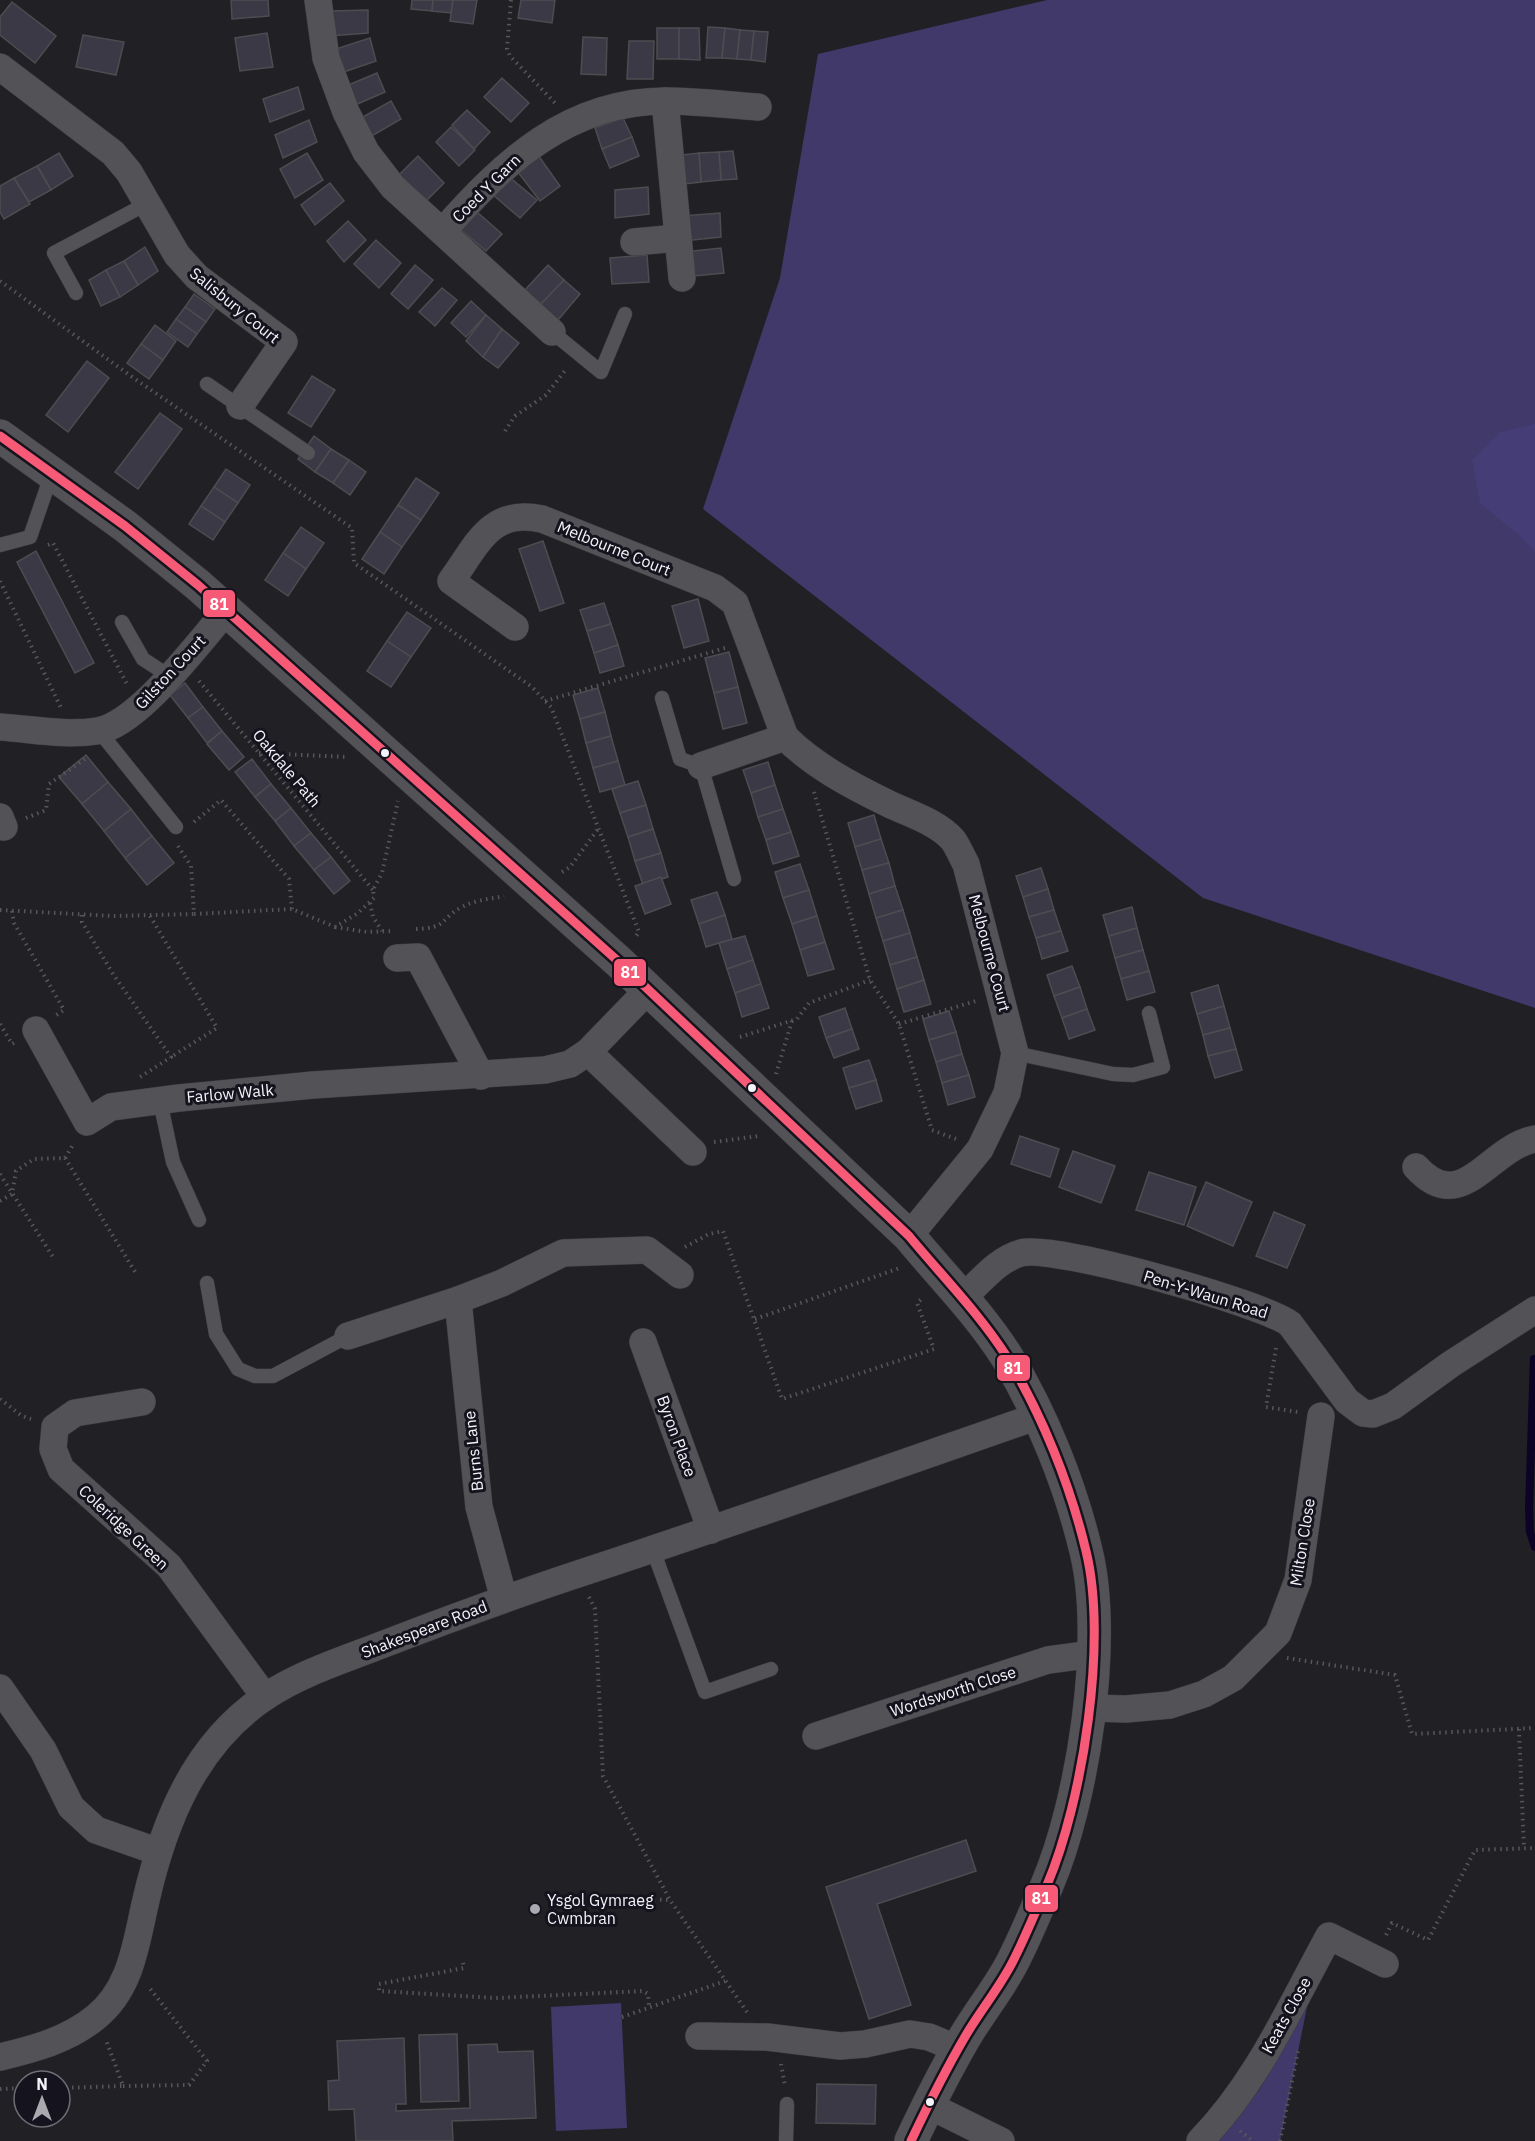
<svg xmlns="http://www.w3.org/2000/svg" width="1535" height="2141" viewBox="0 0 1535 2141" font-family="'IBM Plex Sans',sans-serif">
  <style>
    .green { fill: #40396a }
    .forest { fill: #453d75 }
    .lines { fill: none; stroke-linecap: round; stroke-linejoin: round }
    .stream { stroke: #0c0327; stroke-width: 8 }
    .building { fill: #3c3946; stroke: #4c4c51; stroke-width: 1.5 }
    .lane-casing { stroke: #3c3c41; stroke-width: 15 }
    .street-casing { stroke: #3c3c41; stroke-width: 28 }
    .secondary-casing { stroke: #3c3c41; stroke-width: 34 }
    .path { stroke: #57575b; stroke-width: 4; stroke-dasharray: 1.5 4.5; stroke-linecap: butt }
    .lane { stroke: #535357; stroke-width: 14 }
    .street { stroke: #535357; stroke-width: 27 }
    .secondary { stroke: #535357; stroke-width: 33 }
    .bus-1-casing { stroke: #15141e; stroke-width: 14 }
    .bus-1 { stroke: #f75a77; stroke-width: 9 }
    .bus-dot { fill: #f3f3fa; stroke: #15141e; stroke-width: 2 }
    .poi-dot { fill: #a9a9af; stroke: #15141e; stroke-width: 2 }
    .labels { text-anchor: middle; stroke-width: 6; stroke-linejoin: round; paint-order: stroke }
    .street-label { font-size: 16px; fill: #f3f3fa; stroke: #15141e }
    .poi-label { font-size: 16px; fill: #f3f3fa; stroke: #15141e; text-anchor: start }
    .line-badge { stroke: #15141e; stroke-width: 2 }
    .badge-label { font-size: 16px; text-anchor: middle; font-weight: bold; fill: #fff }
  </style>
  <rect width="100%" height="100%" fill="#202025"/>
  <g class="green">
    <polygon points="1047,0 1535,0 1535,1008 1203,898 703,509 780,278 818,54"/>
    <polygon points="1308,2002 1280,2141 1213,2141 1259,2090"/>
    <polygon points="621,2003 627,2128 556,2131 551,2007"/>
  </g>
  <polygon class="forest" points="1535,424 1535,552 1520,536 1480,503 1472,460 1500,432"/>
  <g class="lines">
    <polyline class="stream" points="1534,1359 1529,1508 1530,1532 1535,1547"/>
  </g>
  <g class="building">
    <polygon points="231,0 268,0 269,16 232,19"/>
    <polygon points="412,0 433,0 432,11 411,9"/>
    <polygon points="433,0 453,0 451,13 432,11"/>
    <polygon points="453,0 477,0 473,24 450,21"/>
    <polygon points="521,0 555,0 552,23 518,18"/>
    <polygon points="12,2 56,36 35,63 0,35 0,17"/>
    <polygon points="368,10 368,33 330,36 331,11"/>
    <polygon points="708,27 725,28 722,58 706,58"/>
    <rect x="657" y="28" width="22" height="31"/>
    <polygon points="679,28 699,28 700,60 679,59"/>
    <polygon points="725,28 740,30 737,59 722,58"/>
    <polygon points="740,30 754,31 751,60 737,59"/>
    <polygon points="754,31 768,32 765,62 751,60"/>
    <polygon points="267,33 273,67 240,71 235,38"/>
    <polygon points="83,35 124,42 116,75 76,67"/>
    <polygon points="583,37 607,38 606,75 581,74"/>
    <polygon points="370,38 376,61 338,74 333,50"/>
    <polygon points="629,41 654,41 653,79 627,79"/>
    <polygon points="377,73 385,92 353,106 346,86"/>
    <polygon points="502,78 529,103 511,122 484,97"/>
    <polygon points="298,87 304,109 270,122 263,99"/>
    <polygon points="391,101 401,119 370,137 361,118"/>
    <polygon points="467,110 490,132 474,149 452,125"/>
    <polygon points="623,118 632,137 602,149 595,128"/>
    <polygon points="309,120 317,142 283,158 275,135"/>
    <polygon points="451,127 475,150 459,166 436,142"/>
    <polygon points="632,137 639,156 610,168 602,149"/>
    <polygon points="733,151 737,179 721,180 719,152"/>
    <polygon points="719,152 721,180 701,182 699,153"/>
    <polygon points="59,153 73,176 51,190 37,166"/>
    <polygon points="307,153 323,180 295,198 280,169"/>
    <polygon points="699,153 701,182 676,185 674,156"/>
    <polygon points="538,155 560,186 540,201 517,171"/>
    <polygon points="418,156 444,183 426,201 399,175"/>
    <polygon points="37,166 51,190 29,202 14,178"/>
    <polygon points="508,176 537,200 520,218 492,194"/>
    <polygon points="14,178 30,204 4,219 0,212 0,186"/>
    <polygon points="330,183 344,201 315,225 301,205"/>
    <polygon points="648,187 649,214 615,218 615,190"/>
    <polygon points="477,212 502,234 486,251 461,230"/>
    <polygon points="720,213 721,237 683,241 682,216"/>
    <polygon points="348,221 366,240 344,262 327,241"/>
    <polygon points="376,240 401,263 379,288 354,264"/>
    <polygon points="145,247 158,271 138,285 124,261"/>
    <polygon points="721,248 724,273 684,277 684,252"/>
    <polygon points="647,255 649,282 612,284 610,258"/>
    <polygon points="124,261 138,285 120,297 106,270"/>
    <polygon points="415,265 433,280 408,309 391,294"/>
    <polygon points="548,265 564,280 540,305 524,291"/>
    <polygon points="106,270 120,297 101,306 89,280"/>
    <polygon points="564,280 580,294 558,320 540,305"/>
    <polygon points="442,288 457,300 435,326 419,312"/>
    <polygon points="194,294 215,309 206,322 185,307"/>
    <polygon points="471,301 486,315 466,337 451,323"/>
    <polygon points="185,307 206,322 197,334 176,319"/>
    <polygon points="486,315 502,329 483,357 466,341"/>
    <polygon points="176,319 197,334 188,347 167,332"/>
    <polygon points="155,325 176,341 163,360 141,344"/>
    <polygon points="502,329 519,343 498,368 483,357"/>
    <polygon points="141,344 163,360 149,379 127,363"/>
    <polygon points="87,361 109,378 68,432 46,415"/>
    <polygon points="312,376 335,390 311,427 288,413"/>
    <polygon points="160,413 182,429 138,489 115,472"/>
    <polygon points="314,436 331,449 315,472 298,459"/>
    <polygon points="331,449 349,460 333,483 315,472"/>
    <polygon points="349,460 366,472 350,495 333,483"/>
    <polygon points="226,469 250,485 238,503 214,487"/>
    <polygon points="416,478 439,493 421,520 398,505"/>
    <polygon points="214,487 238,503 225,522 201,506"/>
    <polygon points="398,505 421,520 402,547 380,532"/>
    <polygon points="201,506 225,522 213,540 189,524"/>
    <polygon points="301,527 324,543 306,569 283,553"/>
    <polygon points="380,532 402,547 384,574 362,559"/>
    <polygon points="543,541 564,603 540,611 519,549"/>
    <polygon points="36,551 94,663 75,673 17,562"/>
    <polygon points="283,553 306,569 288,596 265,580"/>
    <polygon points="698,599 709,641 684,648 672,606"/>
    <polygon points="604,603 611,624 587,631 580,610"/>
    <polygon points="407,612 431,628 411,657 387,641"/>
    <polygon points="611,624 618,645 594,653 587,631"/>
    <polygon points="387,641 411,657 391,687 367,671"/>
    <polygon points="618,645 624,666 600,673 594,653"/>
    <polygon points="729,652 738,687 714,693 705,658"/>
    <polygon points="185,683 203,707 188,718 170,695"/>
    <polygon points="738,687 747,723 723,729 714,693"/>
    <polygon points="598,688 605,712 580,719 573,695"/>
    <polygon points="203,707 222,731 207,743 188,718"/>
    <polygon points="605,712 611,736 586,743 580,719"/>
    <polygon points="222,731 244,757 229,770 207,744"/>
    <polygon points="611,736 618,761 593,768 586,743"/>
    <polygon points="86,755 108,782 82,804 59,777"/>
    <polygon points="252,759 271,784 255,797 235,772"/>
    <polygon points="618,761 625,785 600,792 593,768"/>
    <polygon points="768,762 775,785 751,793 743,770"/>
    <polygon points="638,781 646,805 620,813 612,789"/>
    <polygon points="108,782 131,809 104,831 82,804"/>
    <polygon points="271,784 291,808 275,821 255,797"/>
    <polygon points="775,785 783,809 758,817 751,793"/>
    <polygon points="646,805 653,829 628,837 620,813"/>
    <polygon points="291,808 311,833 294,846 275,821"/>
    <polygon points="131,809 152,836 125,858 104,831"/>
    <polygon points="783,809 791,832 766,840 758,817"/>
    <polygon points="874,815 881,839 855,847 848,823"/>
    <polygon points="653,829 661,853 635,861 628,837"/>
    <polygon points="791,832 799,856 773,864 766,840"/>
    <polygon points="311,833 331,857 314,870 294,846"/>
    <polygon points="152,836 174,863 147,885 125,858"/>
    <polygon points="881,839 889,863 862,870 855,847"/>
    <polygon points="661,853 668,877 643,885 635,861"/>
    <polygon points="331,857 350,881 334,894 314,870"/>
    <polygon points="889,863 895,886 869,894 862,870"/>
    <polygon points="800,864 809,890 783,898 775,872"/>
    <polygon points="1041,868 1048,889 1023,897 1016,876"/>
    <polygon points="661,877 671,904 645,914 635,886"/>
    <polygon points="895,886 903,910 876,918 869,894"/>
    <polygon points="1048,889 1054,910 1029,917 1023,897"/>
    <polygon points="809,890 817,916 792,924 783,898"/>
    <polygon points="717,892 725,915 699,924 691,900"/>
    <polygon points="1132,907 1137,928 1109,936 1103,915"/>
    <polygon points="903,910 910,933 883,941 876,918"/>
    <polygon points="1054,910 1061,931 1036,938 1029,917"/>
    <polygon points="725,915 732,939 706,947 699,924"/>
    <polygon points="817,916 825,942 800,950 792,924"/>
    <polygon points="1137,928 1143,950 1115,958 1109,936"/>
    <polygon points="1061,931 1068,951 1042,959 1036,938"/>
    <polygon points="910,933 917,957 890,965 883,941"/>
    <polygon points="745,936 753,960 727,969 719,943"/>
    <polygon points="825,942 834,969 808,976 800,950"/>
    <polygon points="1143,950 1149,971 1121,979 1115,958"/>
    <polygon points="917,957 924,980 897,989 890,965"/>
    <polygon points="753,960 761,984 735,993 727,969"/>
    <polygon points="1072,966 1080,987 1054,996 1047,975"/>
    <polygon points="1149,971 1155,992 1127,1000 1121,979"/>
    <polygon points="924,980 931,1004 904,1012 897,989"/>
    <polygon points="761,984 769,1008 742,1017 735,993"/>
    <polygon points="1218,985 1224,1006 1197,1014 1191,993"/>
    <polygon points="1080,987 1087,1009 1062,1018 1054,996"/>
    <polygon points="1224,1006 1230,1028 1203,1035 1197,1014"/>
    <polygon points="845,1008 852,1029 826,1038 819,1017"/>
    <polygon points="1087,1009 1095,1030 1069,1039 1062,1018"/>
    <polygon points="949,1011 956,1032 929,1040 923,1019"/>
    <polygon points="1230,1028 1236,1049 1208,1056 1203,1035"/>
    <polygon points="852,1029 859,1049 834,1058 826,1038"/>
    <polygon points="956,1032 962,1054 936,1062 929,1040"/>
    <polygon points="1236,1049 1242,1070 1215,1078 1208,1056"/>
    <polygon points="962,1054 969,1075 942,1083 936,1062"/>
    <polygon points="869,1060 876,1080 849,1088 843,1068"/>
    <polygon points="969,1075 975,1097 948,1105 942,1083"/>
    <polygon points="876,1080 882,1101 856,1109 849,1088"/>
    <polygon points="1020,1136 1059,1149 1050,1177 1011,1164"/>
    <polygon points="1073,1151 1115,1166 1101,1203 1059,1187"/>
    <polygon points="1149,1172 1196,1187 1184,1225 1136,1210"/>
    <polygon points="1206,1182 1252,1202 1233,1246 1187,1226"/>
    <polygon points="1274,1212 1305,1225 1287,1268 1256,1256"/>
    <polygon points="966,1840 976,1871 877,1904 911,2005 869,2019 826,1887"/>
    <polygon points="457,2034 459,2101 421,2102 419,2035"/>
    <polygon points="404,2038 406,2104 396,2104 396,2111 470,2108 468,2045 497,2044 498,2052 533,2051 536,2118 452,2121 453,2141 356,2141 354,2109 329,2110 328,2081 339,2080 337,2041"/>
    <polygon points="817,2084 876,2085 875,2124 816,2123"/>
  </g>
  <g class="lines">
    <defs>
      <g id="lane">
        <polyline points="76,293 54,253 148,203"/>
        <polyline points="552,332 601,372 625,314"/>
        <polyline points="207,384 308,453"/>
        <polyline points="0,545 30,537 52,473"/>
        <polyline points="122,622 143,659 169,676"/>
        <polyline points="662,698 680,759 701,766 734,879"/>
        <polyline points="99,731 176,827"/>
        <polyline points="1015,1053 1113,1074 1133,1075 1163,1067 1149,1013"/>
        <polyline points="160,1101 173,1162 199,1220"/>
        <polyline points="207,1283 216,1334 238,1369 255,1376 273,1376 348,1336"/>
        <polyline points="653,1550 705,1692 771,1669"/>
        <polyline points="786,2141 787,2104"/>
      </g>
      <g id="street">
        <polyline points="318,0 326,58 346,112 366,152 393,187 552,332"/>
        <polyline points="0,67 113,153 129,172 177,255 197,277 284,342 240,406"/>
        <polyline points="665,101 682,278"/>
        <path d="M443 231C504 162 568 101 666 101 697 101 728 105 758 107"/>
        <polyline points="634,242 678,238"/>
        <path d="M515 627 451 581C478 544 490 508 542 519L715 588 735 603 785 737C814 766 852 786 889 804 910 814 937 822 953 840 958 847 962 857 966 864L1015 1053 1007 1093 980 1149 909 1236"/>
        <path d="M0 727C31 729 66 736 97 731 138 725 199 642 227 610"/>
        <polyline points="701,766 785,737"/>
        <polyline points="0,817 4,827"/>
        <polyline points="397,958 418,957 481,1076"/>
        <polyline points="36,1030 87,1122 111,1107 179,1098 313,1085 545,1070 570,1064 588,1052 648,990"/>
        <polyline points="588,1052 693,1152"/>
        <path d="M1416 1167C1462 1218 1489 1147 1535 1139"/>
        <path d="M963 1298C980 1282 998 1259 1021 1253 1052 1244 1263 1303 1290 1324L1347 1401 1363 1413 1373 1414 1393 1406 1451 1364 1535 1310"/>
        <polyline points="348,1336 458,1300"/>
        <polyline points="643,1342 711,1530"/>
        <polyline points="142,1402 75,1413 55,1427 53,1449 61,1469 169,1566 265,1697"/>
        <polyline points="504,1599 479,1507 458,1300 502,1283 563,1253 647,1250 680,1275"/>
        <polyline points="0,1688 43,1750 71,1807 96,1830 159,1852"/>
        <polyline points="1091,1708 1126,1709 1170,1705 1204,1694 1233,1678 1278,1633 1298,1580 1321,1416"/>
        <polyline points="816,1736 1048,1660 1093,1654"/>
        <polyline points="699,2036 767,2037 840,2046 865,2044 910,2034 929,2037 958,2049"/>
        <path d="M0 2057C34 2049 68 2040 96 2017 132 1988 136 1942 146 1900 164 1821 195 1744 265 1697 301 1673 343 1660 384 1644 449 1619 514 1595 581 1573 734 1523 886 1469 1038 1416"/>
        <polyline points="928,2105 1001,2141"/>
        <path d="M1200 2141C1257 2083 1290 2007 1329 1936L1385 1964"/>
      </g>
      <path id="secondary" d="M0 436 125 526 198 585 619 962 909 1236C942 1276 979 1313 1007 1357 1042 1415 1070 1484 1086 1551 1108 1640 1083 1801 1047 1885 1036 1911 1025 1938 1012 1963 999 1988 981 2010 966 2035 946 2069 928 2105 911 2141"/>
    </defs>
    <use href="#lane" class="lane-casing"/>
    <use href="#street" class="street-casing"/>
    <use href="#secondary" class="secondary-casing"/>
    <g class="path">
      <polyline points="511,0 507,49 510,56 555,103"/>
      <polyline points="0,281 135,379 352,528 354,563 532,687 551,707 639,932 634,939"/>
      <polyline points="505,431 515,416 546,395 567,368"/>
      <polyline points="48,545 53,543 128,686"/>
      <polyline points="0,581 61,708"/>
      <polyline points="199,681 373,890"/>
      <polyline points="545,701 725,648"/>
      <polyline points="259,753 347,757"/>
      <polyline points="814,792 870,980 899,1024 932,1130 956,1139"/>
      <polyline points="26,818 46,810 49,784 85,759"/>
      <polyline points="194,822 221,800 289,879 292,909"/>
      <polyline points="178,846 191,866 194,914 292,909 335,927 358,913 374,898 373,890 382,873 398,801"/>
      <polyline points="562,872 570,867 598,829"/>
      <polyline points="370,903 373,917 382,931"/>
      <polyline points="0,910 113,916 194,914"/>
      <polyline points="12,911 14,923 64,1010 55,1016"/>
      <polyline points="82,915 82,922 113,974 171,1057 140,1077"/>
      <polyline points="150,916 217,1028 171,1057"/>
      <polyline points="335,927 367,932 393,931"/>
      <path d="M416 929C449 928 440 918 462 907 475 900 490 899 504 896"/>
      <polyline points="0,1024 12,1044 14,1043"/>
      <polyline points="899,1024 976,1001"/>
      <polyline points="740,1037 797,1019 809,1003 870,980"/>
      <polyline points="776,1074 792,1021"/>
      <polyline points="714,1142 759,1136"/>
      <polyline points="65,1158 137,1275"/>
      <polyline points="0,1174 53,1257"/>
      <polyline points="0,1201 12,1194 16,1171 34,1159 65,1158 74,1143"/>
      <polyline points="685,1247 709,1234 723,1231 782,1399 934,1349 917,1303 924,1297"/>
      <polyline points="755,1319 900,1268"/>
      <polyline points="1276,1348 1266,1407 1298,1412"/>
      <polyline points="0,1399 22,1416 31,1419"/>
      <polyline points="589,1597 595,1609 603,1776 670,1900 747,2012"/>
      <polyline points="1287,1658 1395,1675 1412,1734 1535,1728"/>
      <polyline points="1519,1729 1524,1848"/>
      <polyline points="606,1898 670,1900"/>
      <polyline points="1386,1935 1392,1923 1428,1940 1475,1850 1535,1848"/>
      <polyline points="463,1963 464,1968 379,1984 379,1991 496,1998 643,1991 648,1994 649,2007"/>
      <polyline points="622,2017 725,1981"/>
      <polyline points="781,2064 785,2086"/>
      <polyline points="123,2086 189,2085 207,2061 148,1986"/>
      <polyline points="60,2088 123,2086 106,2040"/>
      <polyline points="0,2089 24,2088"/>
      <polyline points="1240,2131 1253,2141"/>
      <polyline points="1280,2141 1298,2051"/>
    </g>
    <use href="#lane" class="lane"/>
    <use href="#street" class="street"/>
    <use href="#secondary" class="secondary"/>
    <defs>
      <path id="bus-1" d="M0 436 125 526 198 585 619 962 909 1236C942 1276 979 1313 1007 1357 1042 1415 1070 1484 1086 1551 1108 1640 1083 1801 1047 1885 1036 1911 1025 1938 1012 1963 999 1988 981 2010 966 2035 946 2069 928 2105 911 2141"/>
    </defs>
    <use href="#bus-1" class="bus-1-casing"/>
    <use href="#bus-1" class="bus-1"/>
  </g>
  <g class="bus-dot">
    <circle cx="385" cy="753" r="5"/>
    <circle cx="752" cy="1088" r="5"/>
    <circle cx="930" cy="2102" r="5"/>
  </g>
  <circle class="poi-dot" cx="535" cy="1909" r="6"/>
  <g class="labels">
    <g class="street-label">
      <text transform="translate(486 188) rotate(-45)" y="6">Coed Y Garn</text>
      <text transform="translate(235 305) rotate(39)" y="6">Salisbury Court</text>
      <text transform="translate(614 548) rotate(22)" y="6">Melbourne Court</text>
      <text transform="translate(170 672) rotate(-47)" y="6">Gilston Court</text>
      <text transform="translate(287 768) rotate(50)" y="6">Oakdale Path</text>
      <text transform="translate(990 953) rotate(75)" y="6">Melbourne Court</text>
      <text transform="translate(230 1093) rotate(-5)" y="6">Farlow Walk</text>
      <text transform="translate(1206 1294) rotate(17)" y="6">Pen-Y-Waun Road</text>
      <text transform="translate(677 1436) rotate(70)" y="6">Byron Place</text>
      <text transform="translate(473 1451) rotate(-96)" y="6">Burns Lane</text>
      <text transform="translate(124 1527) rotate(43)" y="6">Coleridge Green</text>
      <text transform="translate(1302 1542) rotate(-81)" y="6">Milton Close</text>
      <text transform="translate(424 1629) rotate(-21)" y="6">Shakespeare Road</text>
      <text transform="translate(953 1691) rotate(-18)" y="6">Wordsworth Close</text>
      <text transform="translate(1286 2015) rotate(-61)" y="6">Keats Close</text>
    </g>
    <g class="poi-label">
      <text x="547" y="1906">Ysgol Gymraeg<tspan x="547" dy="18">Cwmbran</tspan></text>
    </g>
  </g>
  <g class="line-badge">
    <rect x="202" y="589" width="34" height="29" rx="6" fill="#f75a77"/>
    <rect x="613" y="958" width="34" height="29" rx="6" fill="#f75a77"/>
    <rect x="996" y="1354" width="35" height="28" rx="6" fill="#f75a77"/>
    <rect x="1024" y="1884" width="35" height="29" rx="6" fill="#f75a77"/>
  </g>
  <g class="badge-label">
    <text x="219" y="610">81</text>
    <text x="630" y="978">81</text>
    <text x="1013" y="1374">81</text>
    <text x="1041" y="1904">81</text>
  </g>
  <g transform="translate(42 2099)"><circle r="28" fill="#15141e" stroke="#6e6d76" stroke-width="1.5"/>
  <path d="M0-4.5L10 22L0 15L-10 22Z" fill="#a9a9af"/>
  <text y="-9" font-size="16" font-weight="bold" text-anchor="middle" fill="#f3f3fa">N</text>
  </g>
</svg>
